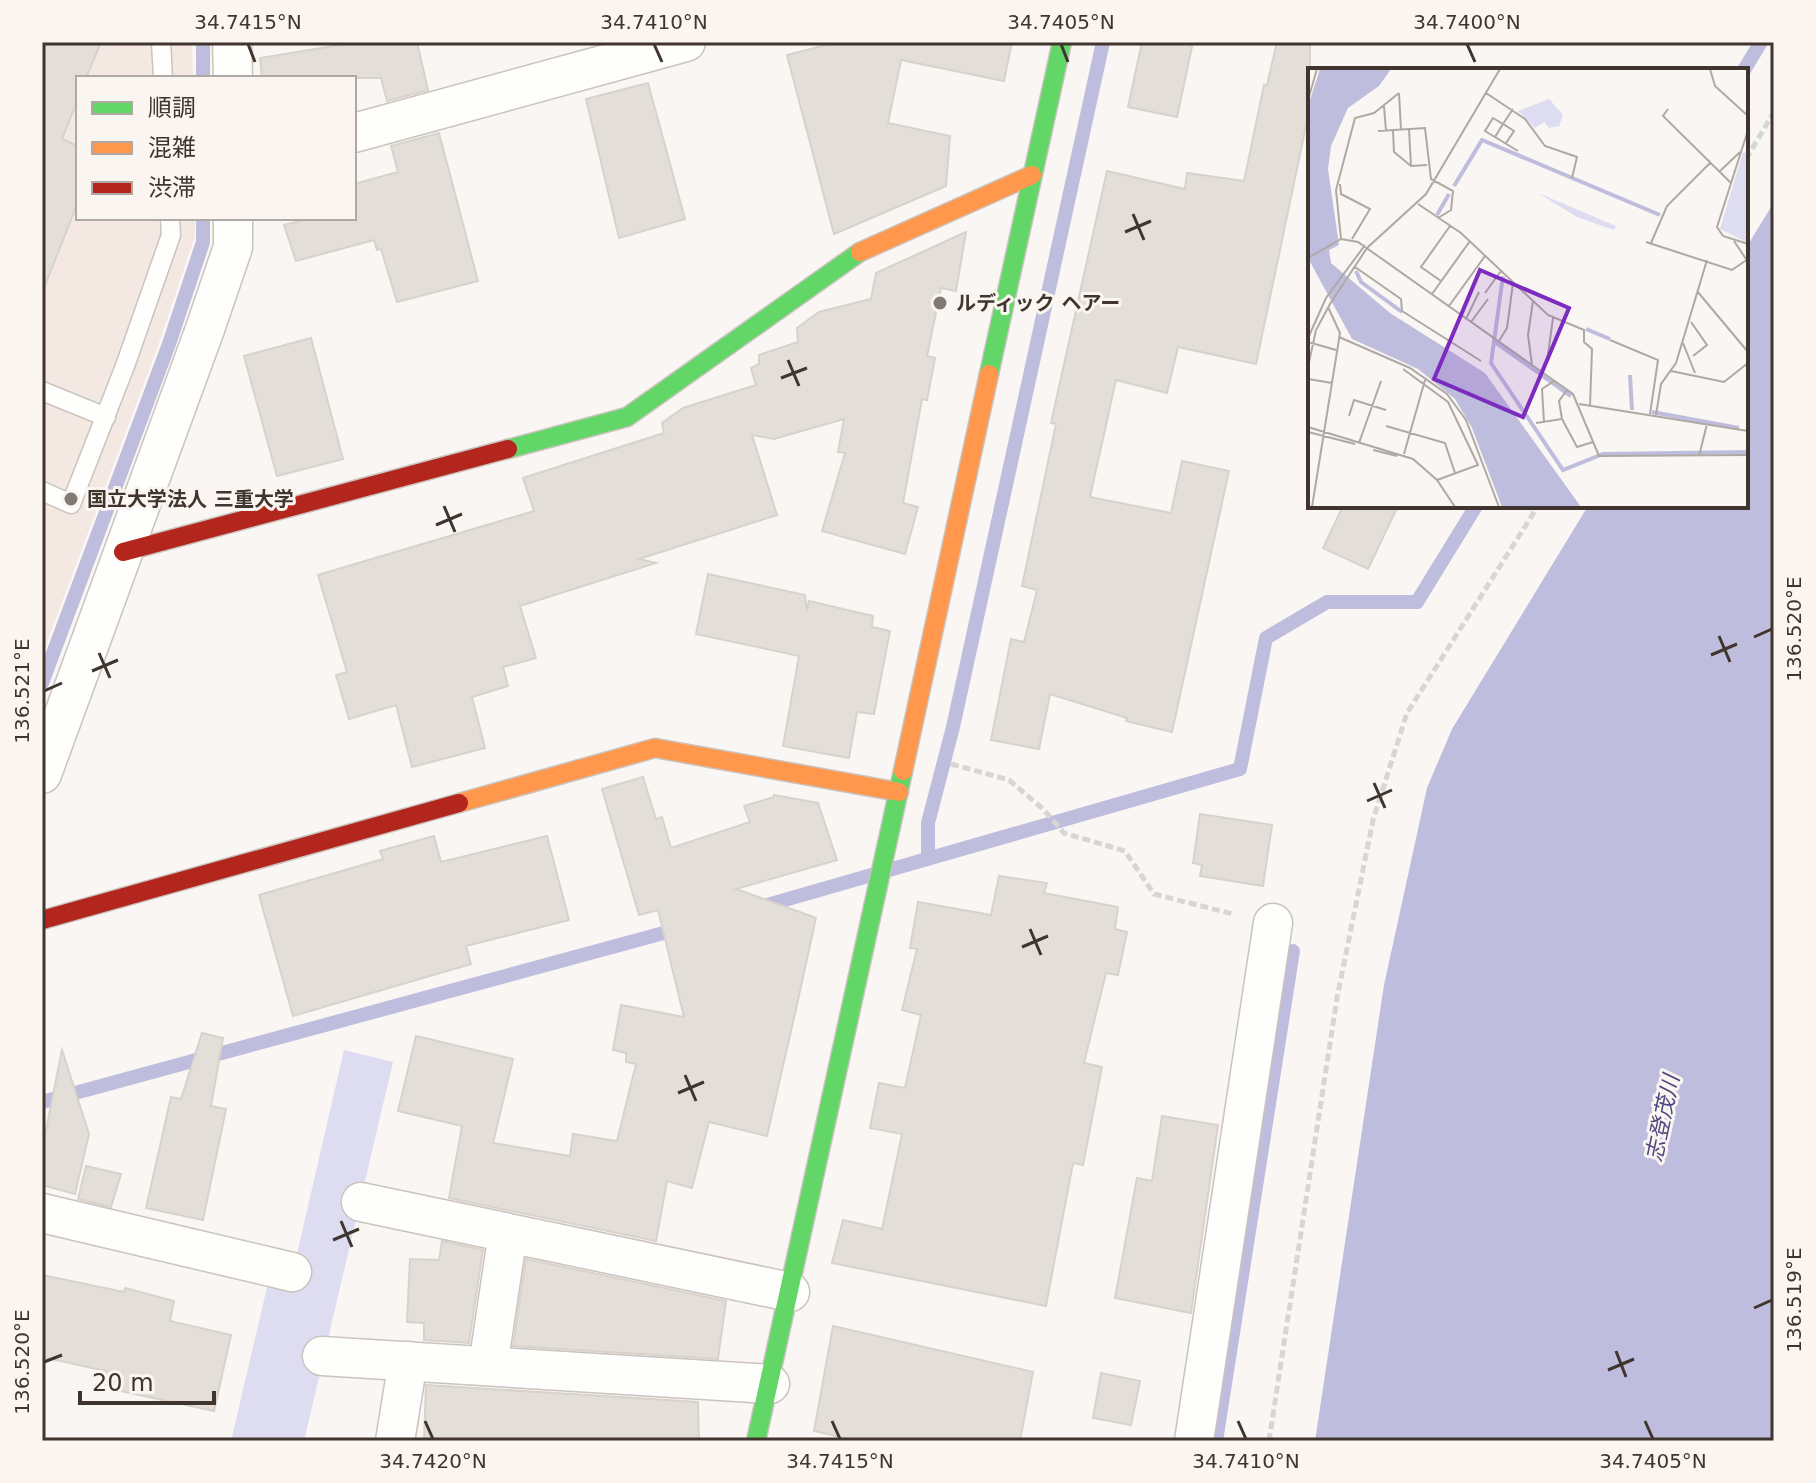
<svg xmlns="http://www.w3.org/2000/svg" width="1816" height="1483" viewBox="0 0 1816 1483" font-family="'DejaVu Sans','Noto Sans JP',sans-serif">
  <style>
    .built { fill: #f3e9e2 }
    .green { fill: #dedcf1 }
    .water { fill: #bfbddd }
    .lines { fill: none; stroke-linecap: round; stroke-linejoin: round }
    .stream { stroke: #bfbddd; stroke-width: 14 }
    .building { fill: #e4ded9; stroke: #d8d2cc; stroke-width: 2 }
    .lane-casing { stroke: #cac3be; stroke-width: 21 }
    .street-casing { stroke: #cac3be; stroke-width: 41 }
    .fast-casing { stroke: #cac3be; stroke-width: 21 }
    .slow-casing { stroke: #cac3be; stroke-width: 21 }
    .jam-casing { stroke: #cac3be; stroke-width: 21 }
    .path { stroke: #d7d6d3; stroke-width: 5; stroke-dasharray: 8 4; stroke-linecap: butt }
    .lane { stroke: #fefefd; stroke-width: 18 }
    .street { stroke: #fefefd; stroke-width: 38 }
    .fast { stroke: #63d668; stroke-width: 18 }
    .slow { stroke: #ff974d; stroke-width: 18 }
    .jam { stroke: #b3261e; stroke-width: 18 }
    .ticks { fill: none; stroke: #40352e; stroke-width: 3 }
    .poi-dot { fill: #817973; stroke: #fbf5f1; stroke-width: 3 }
    .labels { text-anchor: middle; stroke-width: 6; stroke-linejoin: round; paint-order: stroke }
    .poi-label { font-size: 20px; font-weight: bold; fill: #40352e; stroke: #fbf5f1; text-anchor: start }
    .water-label { font-size: 22px; font-style: italic; fill: #4c4681; stroke: #fbf5f1 }
    .inset-river { fill: none; stroke: #bfbddd; stroke-width: 4 }
    .inset-road { fill: none; stroke: #afa9a4; stroke-width: 2 }
    .view { fill: #7b2cbf; fill-opacity: 0.15; stroke: #7b2cbf; stroke-width: 4 }
    .inset-edge { fill: none; stroke: #40352e; stroke-width: 4 }
    .neatline { fill: none; stroke: #40352e; stroke-width: 3 }
    .ticks-label { font-size: 20px; text-anchor: middle; fill: #40352e }
  </style>
  <rect width="100%" height="100%" fill="#f9f6f3"/>
  <polygon class="built" points="42,42 192,42 193,78 78,78 78,218 195,218 195,236 159,343 42,655"/>
  <polygon class="green" points="344,1050 393,1062 304,1441 231,1441 269,1279 290,1284"/>
  <polygon class="water" points="1774,202 1774,1441 1315,1441 1384,985 1427,788 1452,729 1588,506 1746,506 1746,248"/>
  <g class="lines">
    <g class="stream">
      <polyline points="1744,70 1761,42"/>
      <polyline points="203,78 203,42"/>
      <polyline points="42,683 169,344 203,242 203,218"/>
      <polyline points="928,857 928,823 953,727 1103,42"/>
      <polyline points="757,908 1240,769 1266,638 1327,602 1417,602 1476,506"/>
      <polyline points="42,1102 682,928"/>
      <polyline points="1216,1441 1293,951"/>
    </g>
  </g>
  <g class="building">
    <polygon points="42,42 101,42 86,78 78,78 78,99 62,139 78,146 78,202 44,288"/>
    <polygon points="358,42 417,42 428,90 387,101 381,78 262,78 260,58"/>
    <polygon points="838,42 1012,42 1004,81 901,60 888,123 950,136 946,186 834,234 787,55"/>
    <polygon points="1142,42 1193,42 1177,117 1128,107"/>
    <polygon points="1277,42 1310,42 1310,107 1256,364 1178,347 1167,393 1116,380 1090,497 1171,513 1182,461 1229,471 1172,732 1126,721 1127,718 1050,694 1039,749 991,740 1011,639 1024,642 1037,590 1022,586 1056,424 1051,423 1107,171 1185,189 1187,173 1244,181 1264,85 1267,85"/>
    <polygon points="648,83 685,219 619,238 586,99"/>
    <polygon points="439,133 478,281 397,302 381,249 377,250 374,240 296,261 284,225 312,218 354,218 354,184 398,172 391,146"/>
    <polygon points="966,232 956,291 941,288 927,356 935,358 927,400 922,399 903,503 918,507 905,554 822,531 845,453 838,452 844,419 774,439 752,435 777,515 639,559 656,563 520,606 536,658 503,667 508,686 472,697 485,748 412,767 396,705 349,719 336,675 347,672 318,575 534,511 523,478 664,433 662,423 683,408 756,385 751,368 759,364 759,355 798,342 797,328 819,312 871,299 876,273"/>
    <polygon points="311,338 343,459 277,476 244,356"/>
    <polygon points="1343,506 1398,506 1368,569 1323,548"/>
    <polygon points="708,574 805,595 807,611 809,601 873,616 872,627 890,631 874,714 857,712 849,758 783,746 799,656 696,634"/>
    <polygon points="643,777 656,819 662,817 671,848 750,822 744,806 774,797 774,795 818,803 837,860 736,889 816,918 796,1009 767,1136 709,1122 692,1188 667,1181 656,1241 449,1198 462,1126 398,1111 416,1036 513,1059 493,1143 570,1156 573,1134 617,1141 636,1064 626,1062 626,1053 613,1050 621,1005 684,1017 658,910 639,915 602,789"/>
    <polygon points="1200,814 1272,825 1263,886 1200,876 1202,865 1193,863"/>
    <polygon points="434,836 441,862 547,836 569,920 466,946 471,964 293,1016 259,895 383,859 380,851"/>
    <polygon points="999,876 1047,883 1044,893 1118,907 1115,929 1127,932 1118,975 1106,973 1084,1063 1102,1067 1083,1165 1073,1163 1046,1306 832,1263 843,1220 882,1229 902,1134 870,1128 879,1083 905,1088 921,1015 902,1010 917,949 910,948 918,902 991,915"/>
    <polygon points="202,1033 223,1038 211,1106 226,1109 203,1220 146,1208 171,1097 181,1099"/>
    <polygon points="62,1050 89,1134 75,1194 42,1185 42,1150"/>
    <polygon points="1162,1116 1218,1125 1191,1313 1115,1298 1137,1178 1152,1181"/>
    <polygon points="86,1166 121,1174 111,1207 78,1199"/>
    <polygon points="442,1241 483,1250 469,1343 424,1340 424,1323 407,1322 410,1259 439,1260"/>
    <polygon points="526,1259 726,1301 718,1359 513,1346"/>
    <polygon points="42,1275 124,1292 125,1288 174,1301 170,1321 231,1335 214,1411 102,1387 106,1371 42,1357"/>
    <polygon points="833,1326 1033,1372 1020,1441 858,1441 814,1431"/>
    <polygon points="1101,1373 1140,1381 1131,1425 1093,1418"/>
    <polygon points="426,1385 698,1402 699,1441 424,1441"/>
  </g>
  <g class="lines">
    <defs>
      <g id="lane">
        <polyline points="161,42 163,78"/>
        <polyline points="42,391 106,417"/>
        <polyline points="42,491 71,504 125,366 171,235 170,218"/>
      </g>
      <g id="street">
        <polyline points="232,42 233,78"/>
        <polyline points="354,133 686,42"/>
        <polyline points="42,774 205,329 233,247 233,218"/>
        <polyline points="361,1202 790,1292"/>
        <polyline points="42,1213 292,1272"/>
        <polyline points="322,1356 770,1384"/>
        <polyline points="488,1366 508,1233"/>
        <polyline points="395,1441 408,1361"/>
        <polyline points="1194,1441 1273,923"/>
      </g>
      <g id="fast">
        <polyline points="989,374 1062,42"/>
        <polyline points="508,449 627,417 860,252"/>
        <polyline points="756,1441 903,771"/>
      </g>
      <g id="slow">
        <polyline points="860,252 1032,175"/>
        <polyline points="903,771 989,374"/>
        <polyline points="459,803 655,748 899,792"/>
      </g>
      <g id="jam">
        <polyline points="123,552 508,449"/>
        <polyline points="42,920 459,803"/>
      </g>
    </defs>
    <use href="#lane" class="lane-casing"/>
    <use href="#street" class="street-casing"/>
    <use href="#fast" class="fast-casing"/>
    <use href="#slow" class="slow-casing"/>
    <use href="#jam" class="jam-casing"/>
    <g class="path">
      <polyline points="1746,159 1774,112"/>
      <polyline points="951,764 1009,780 1043,809 1064,833 1125,851 1154,894 1233,914"/>
      <polyline points="1269,1441 1337,998 1373,820 1407,713 1538,506"/>
    </g>
    <use href="#lane" class="lane"/>
    <use href="#street" class="street"/>
    <use href="#fast" class="fast"/>
    <use href="#slow" class="slow"/>
    <use href="#jam" class="jam"/>
  </g>
  <path class="ticks" d="M248 44 255 62M654 44 662 62M1061 44 1068 62M1467 44 1475 62M1133 214 1144 240M1125 232 1151 221M788 360 799 386M781 378 807 368M444 506 455 532M436 525 462 514M1719 636 1730 662M1754 637 1772 629M99 653 110 678M1711 655 1737 644M92 671 118 660M44 691 62 683M1374 783 1385 808M1367 801 1392 790M1030 929 1041 955M1022 947 1048 936M685 1075 696 1101M678 1093 704 1082M341 1221 352 1247M333 1240 359 1229M1754 1308 1772 1300M1616 1351 1626 1377M44 1362 62 1355M1608 1370 1634 1359M425 1421 433 1439M832 1421 840 1439M1238 1421 1246 1439M1645 1421 1653 1439"/>
  <g class="poi-dot">
    <circle cx="940" cy="303" r="8"/>
    <circle cx="71" cy="499" r="8"/>
  </g>
  <g class="labels">
    <g class="poi-label">
      <text x="956" y="310">ルディック ヘアー</text>
      <text x="87" y="506">国立大学法人 三重大学</text>
    </g>
    <g class="water-label">
      <text transform="translate(1662 1118) rotate(-78)" y="8">志登茂川</text>
    </g>
  </g>
  <g transform="translate(1308 68)">
    <rect width="440" height="440" fill="#f9f6f3"/>
    <path d="M241 31 255 47 251 58 241 60 236 54 227 60 210 43ZM435 84 440 85V175L412 161ZM230 125 308 158 306 162 269 149Z" fill="#dedcf1"/>
    <path d="M12 1H83L71 18 40 40 23 78 20 101 31 177 21 182 23 195 82 245 177 305 273 439H194L164 360 147 331 110 301 44 271 0 190V38Z" fill="#bfbddd"/>
    <path class="inset-river" d="M146 118 174 72 352 147M129 147 141 126M48 203 53 214 94 244M195 208 183 295 255 402 295 386 440 384M278 261 302 271M187 274 263 328M322 307 324 342M344 344 431 360"/>
    <path class="inset-road" d="M402 1 407 18 440 48M91 25 93 62M178 25 217 51 237 78 269 89 264 110M0 32 9 1M76 38 78 63M205 41 195 56 185 50 177 63 210 83M360 41 355 48 423 115M101 61 103 98M85 62 86 84 103 98 119 97M440 62 409 159 415 168 440 176M70 63 117 60 123 111 145 123 143 142 130 150M187 69 195 56 206 63 198 75M411 104 432 84M32 116 33 126 62 141 44 171M110 136 153 165 240 247 276 262V274L284 281 282 338M33 171 28 122 47 50 66 45 91 25M426 173 440 194M338 174 424 202 440 191M343 175 359 138 402 95M0 190 33 171 50 174 265 326 291 388 440 387M47 199 93 231 94 243 173 293M133 213 113 199 142 158M389 223 440 284M177 225 193 203M124 226 162 173M141 238 177 188M158 251 171 224M163 254 180 231M383 254 399 277 385 288M31 269 102 300 139 326 158 352 191 439M0 270 18 230 57 177M302 272 350 292 342 346M191 273 199 260 205 215M0 274 28 282M375 275 387 305M224 297 220 267 225 233M0 299 8 262 22 236 59 180 118 126 192 1M95 301 140 334 170 397 129 412M233 303 239 294 245 250M363 303 416 314 440 295M0 311 24 315M259 322 251 333 254 351 269 379 285 374M271 336 440 363M348 347 353 316 368 295 399 192M41 348 46 332 78 342M236 354 234 321 246 313M228 355 254 351M78 358 137 375 147 405M0 359 105 391 129 412 147 439M0 364 47 376M51 375 73 313M65 382 89 388M96 386 117 312M391 388 399 356M4 439 32 265 20 239"/>
    <path class="view" d="M172 202 261 240 215 349 126 311Z"/>
    <rect width="440" height="440" class="inset-edge"/>
  </g>
  <rect width="1816" height="1483" fill="none" stroke="#fbf5f1" stroke-width="88"/>
  <rect x="76" y="76" width="280" height="144" fill="#fbf5f1" stroke="#b0a8a3" stroke-width="2"/>
  <rect x="92" y="102" width="40" height="12" fill="#63d668" stroke="#b0a8a3" stroke-width="2"/>
  <text x="148" y="116" font-size="24" fill="#40352e">順調</text>
  <rect x="92" y="142" width="40" height="12" fill="#ff974d" stroke="#b0a8a3" stroke-width="2"/>
  <text x="148" y="156" font-size="24" fill="#40352e">混雑</text>
  <rect x="92" y="182" width="40" height="12" fill="#b3261e" stroke="#b0a8a3" stroke-width="2"/>
  <text x="148" y="196" font-size="24" fill="#40352e">渋滞</text>
  <path d="M80 1391v12h134v-12" fill="none" stroke="#40352e" stroke-width="4"/>
  <text x="92" y="1391" font-size="24" fill="#40352e" stroke="#fbf5f1" stroke-width="6" paint-order="stroke">20 m</text>
  <rect x="44" y="44" width="1728" height="1395" class="neatline"/>
  <g class="ticks-label">
    <text x="248" y="29">34.7415°N</text>
    <text x="654" y="29">34.7410°N</text>
    <text x="1061" y="29">34.7405°N</text>
    <text x="1467" y="29">34.7400°N</text>
    <text transform="translate(1794 629) rotate(-90)" y="7">136.520°E</text>
    <text transform="translate(22 691) rotate(-90)" y="7">136.521°E</text>
    <text transform="translate(1794 1300) rotate(-90)" y="7">136.519°E</text>
    <text transform="translate(22 1362) rotate(-90)" y="7">136.520°E</text>
    <text x="433" y="1468">34.7420°N</text>
    <text x="840" y="1468">34.7415°N</text>
    <text x="1246" y="1468">34.7410°N</text>
    <text x="1653" y="1468">34.7405°N</text>
  </g>
</svg>
